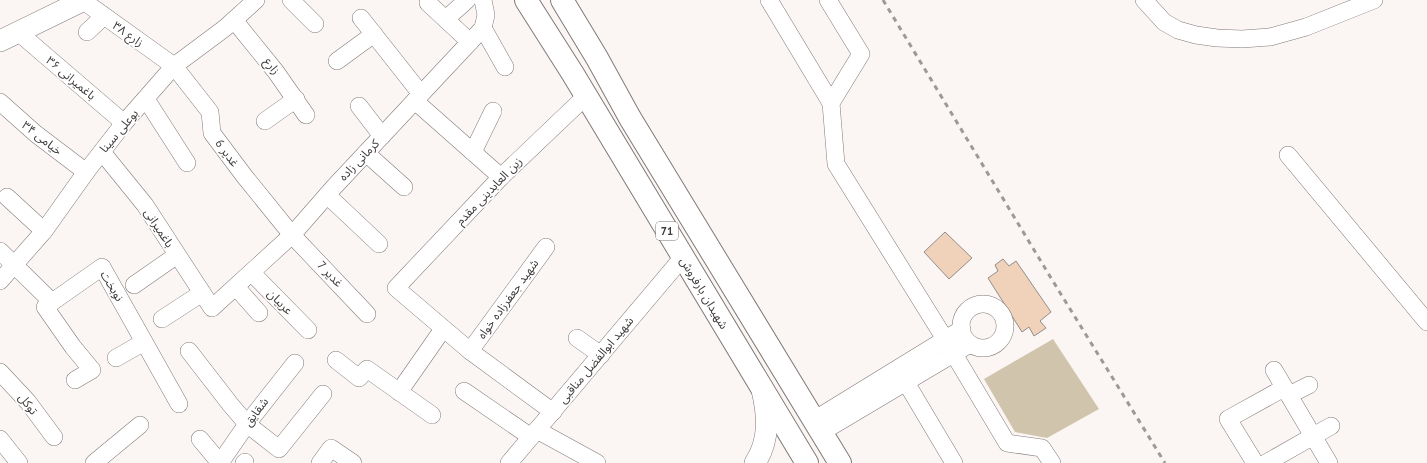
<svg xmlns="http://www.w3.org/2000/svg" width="1427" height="463" viewBox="0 0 1427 463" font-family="'PT Sans','Noto Sans Arabic',sans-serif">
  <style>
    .green { fill: #d0c5ac }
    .building { fill: #f0d2ba; stroke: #928d8a }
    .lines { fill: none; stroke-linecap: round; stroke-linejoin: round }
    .minor-casing { stroke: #807a79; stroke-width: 18 }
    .major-casing { stroke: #807a79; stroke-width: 22 }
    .highway-casing { stroke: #807a79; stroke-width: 24 }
    .minor { stroke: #fff; stroke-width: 17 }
    .major { stroke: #fff; stroke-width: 21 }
    .highway { stroke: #fff; stroke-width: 22 }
    .rail { stroke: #9d9998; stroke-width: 3; stroke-dasharray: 5 5; stroke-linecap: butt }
    .labels { text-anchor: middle; stroke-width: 3.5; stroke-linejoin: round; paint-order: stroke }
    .shield { fill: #fff; stroke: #787676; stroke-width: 1 }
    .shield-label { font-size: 11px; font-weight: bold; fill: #3e3c3b }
    .street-label { font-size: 12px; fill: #3e3c3b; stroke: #fff }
  </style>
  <rect width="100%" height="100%" fill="#fbf5f3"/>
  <polygon class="green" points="1053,339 1099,409 1047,438 1015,432 984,379"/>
  <g class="building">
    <polygon points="945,232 972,258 949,279 924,252"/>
    <polygon points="1003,259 1009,266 1016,261 1051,312 1040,321 1046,328 1034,336 1029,327 1022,332 988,278 998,271 995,265"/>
  </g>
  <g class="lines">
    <defs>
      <g id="minor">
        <polyline points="82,0 174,66 210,112 212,133 245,177 292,235 367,314"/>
        <polyline points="291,0 315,24"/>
        <polyline points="769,0 831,103"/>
        <polyline points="828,0 861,54 831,103 836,164 945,339 1007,443 1042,448 1052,463"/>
        <polyline points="1144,0 1164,22 1178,30 1196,35 1217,38 1242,39 1270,37 1306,27 1374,0"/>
        <polyline points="428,3 470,42"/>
        <polyline points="361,18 421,94"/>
        <polyline points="446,19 467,0"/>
        <polyline points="234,20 276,72 306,115"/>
        <polyline points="483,28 505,67"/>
        <polyline points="18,32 124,123"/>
        <polyline points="87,32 104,16"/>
        <polyline points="337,61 374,34"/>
        <polyline points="146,99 187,163"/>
        <polyline points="415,101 501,177"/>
        <polyline points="0,102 36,134 86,172"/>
        <polyline points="359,106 382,136"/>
        <polyline points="265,121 296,99"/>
        <polyline points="102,152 145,205 212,308 292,235 334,187 483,28 486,15 483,0"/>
        <polyline points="473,152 493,111"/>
        <polyline points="366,153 404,187"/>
        <polyline points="1288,155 1427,322"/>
        <polyline points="327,195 379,244"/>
        <polyline points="7,197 44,231"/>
        <polyline points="0,251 52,302"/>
        <polyline points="252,273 308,330"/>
        <polyline points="0,281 44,231 86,172 124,123 174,66 225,28 256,0"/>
        <polyline points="134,285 177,255"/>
        <polyline points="236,287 259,313"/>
        <circle cx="983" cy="326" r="22"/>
        <polyline points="162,319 202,293"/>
        <polyline points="577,338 601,355"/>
        <polyline points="189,351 230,404 247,424 279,449 323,394"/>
        <polyline points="470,351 546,247"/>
        <polyline points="116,358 144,342"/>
        <polyline points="336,360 359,378 367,369 432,415"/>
        <polyline points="1274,370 1329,463"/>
        <polyline points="0,372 28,402 54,437"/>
        <polyline points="901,374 954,463"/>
        <polyline points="75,380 92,370 73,347 45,307 102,267 179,404"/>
        <polyline points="464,391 531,437"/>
        <polyline points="399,392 443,329"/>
        <polyline points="1289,395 1309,385"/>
        <polyline points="553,412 470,351 396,288 501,177 586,96"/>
        <polyline points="814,420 962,329"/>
        <polyline points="537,430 597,463"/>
        <polyline points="822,432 970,344"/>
        <polyline points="0,439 19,463"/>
        <polyline points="200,439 220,463"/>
        <polyline points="94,463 140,425"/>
        <polyline points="220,463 247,424 295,363"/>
        <polyline points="244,463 245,462"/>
        <polyline points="320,463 331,448 353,463"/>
        <polyline points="509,463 683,257"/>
        <polyline points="1255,463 1228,419 1284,388"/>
        <polyline points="1266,463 1331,426"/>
      </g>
      <g id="major">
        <polyline points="0,41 84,0"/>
        <path d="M755 463C770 440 768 416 762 390"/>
      </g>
      <g id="highway">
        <polyline points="526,0 573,74 807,463"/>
        <polyline points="562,0 597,58 630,118 840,463"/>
      </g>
    </defs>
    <use href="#minor" class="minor-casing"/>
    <use href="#major" class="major-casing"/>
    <use href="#highway" class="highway-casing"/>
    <use href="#minor" class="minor"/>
    <use href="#major" class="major"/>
    <use href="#highway" class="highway"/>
    <polyline class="rail" points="883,0 1051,278 1165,463"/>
  </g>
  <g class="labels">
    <rect class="shield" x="656" y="222" width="22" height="18" rx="3"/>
    <g class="shield-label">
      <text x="667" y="235">71</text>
    </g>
    <g class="street-label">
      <text transform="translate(128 34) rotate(35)" y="4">زارع ۳۸</text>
      <text transform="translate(272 66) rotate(53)" y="4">زارع</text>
      <text transform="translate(71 78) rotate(40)" y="4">باغمیرانی ۳۶</text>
      <text transform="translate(119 131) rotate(-50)" y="4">بوعلی سینا</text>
      <text transform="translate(42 138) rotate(38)" y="4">خیامی ۳۴</text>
      <text transform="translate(227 153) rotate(54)" y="4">غدیر 6</text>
      <text transform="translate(359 160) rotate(-46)" y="4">کرمانی زاده</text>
      <text transform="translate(489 191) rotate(-46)" y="4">زین العابدینی مقدم</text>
      <text transform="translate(159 228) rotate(57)" y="4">باغمیرانی</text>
      <text transform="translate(330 274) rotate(46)" y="4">غدیر 7</text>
      <text transform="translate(112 286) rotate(59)" y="4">نوبخت</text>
      <text transform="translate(704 293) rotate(59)" y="4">شهیدان بارفروش</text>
      <text transform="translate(508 299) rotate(-54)" y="4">شهید جعفرزاده خواه</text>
      <text transform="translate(280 302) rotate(45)" y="4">عربیان</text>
      <text transform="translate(596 360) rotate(-50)" y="4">شهید ابوالفضل مناقبی</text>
      <text transform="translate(28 404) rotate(51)" y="4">توکل</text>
      <text transform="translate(256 412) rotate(-53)" y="4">شقایق</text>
    </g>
  </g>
</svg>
